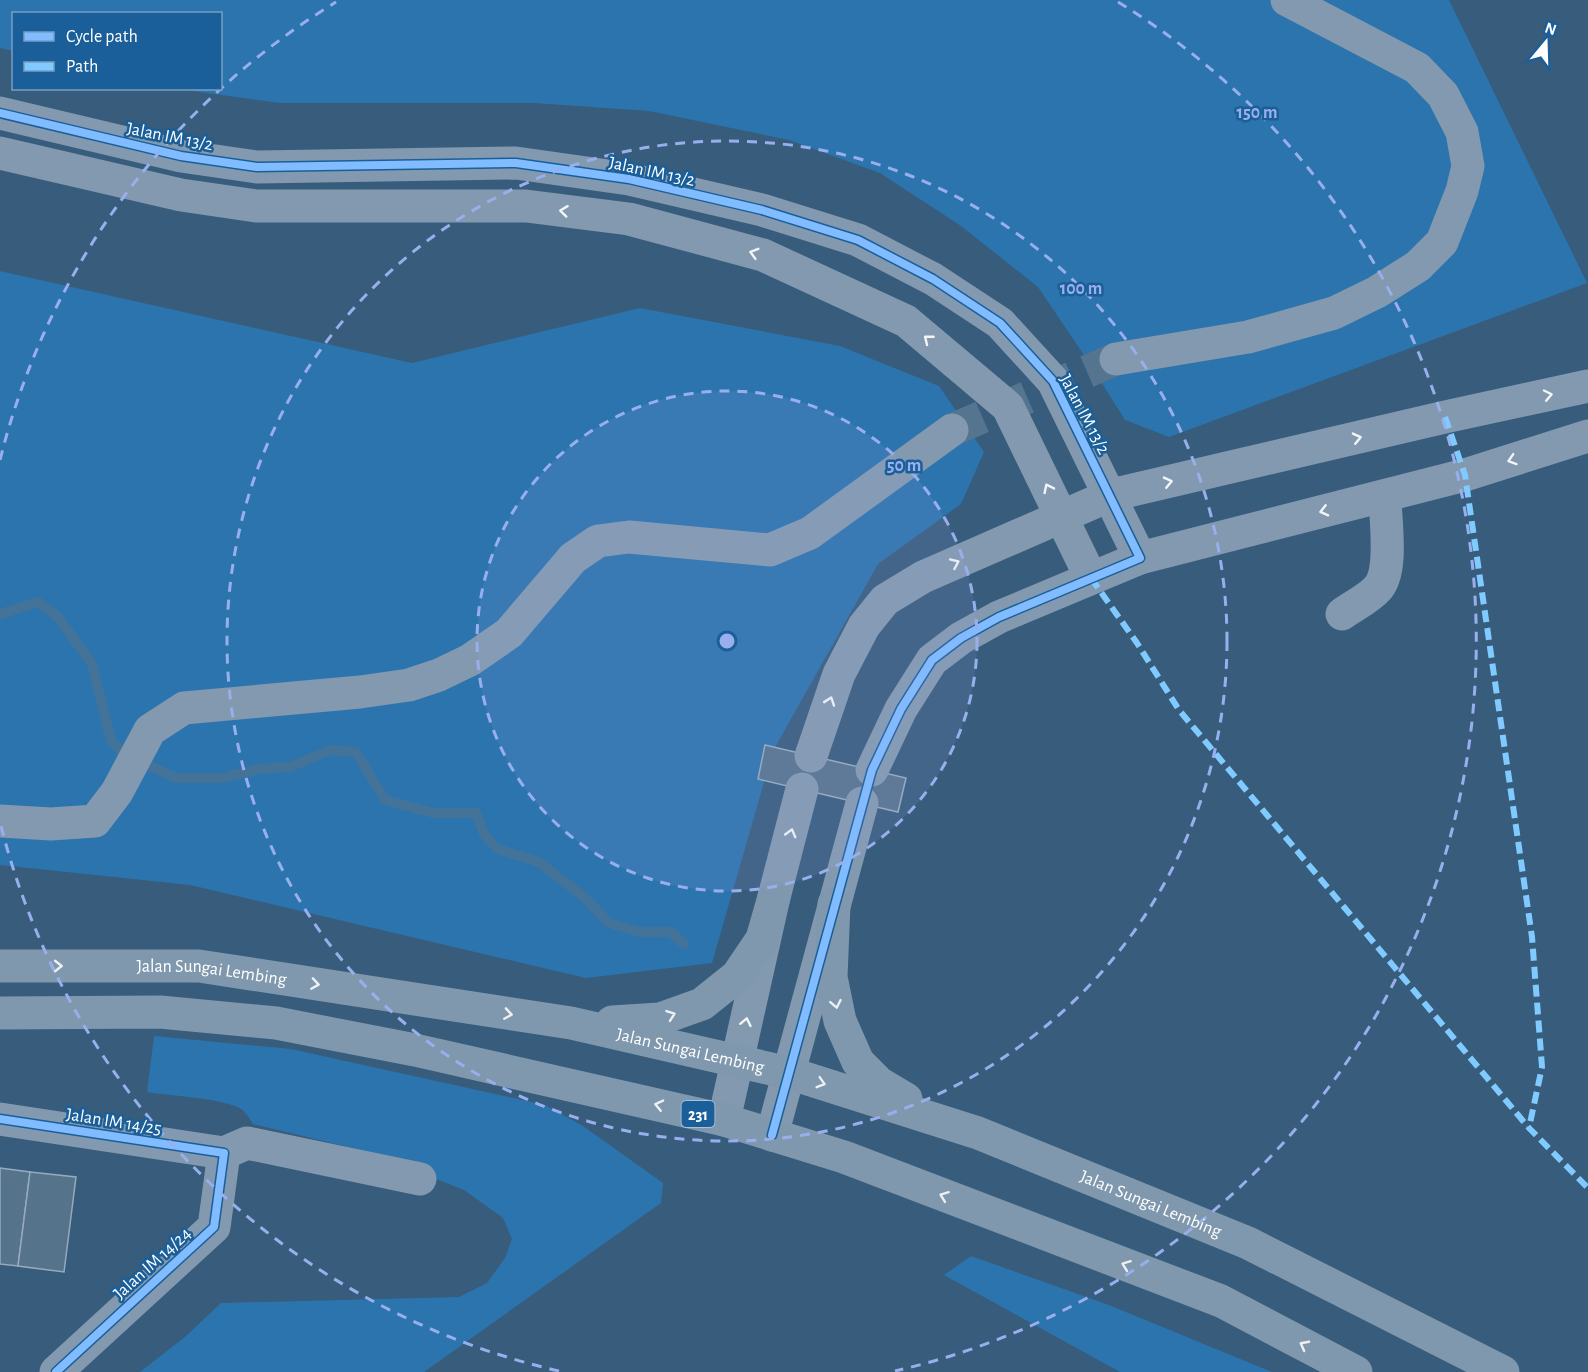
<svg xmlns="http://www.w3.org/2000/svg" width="1588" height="1372" viewBox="0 0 1588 1372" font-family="'Alegreya Sans',sans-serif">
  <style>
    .green { fill: #2c74ad }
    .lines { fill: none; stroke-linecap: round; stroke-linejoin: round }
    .stream { stroke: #44739a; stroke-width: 10 }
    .building { fill: #56738c; stroke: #96aabc; stroke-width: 1.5 }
    .minor-tunnel { stroke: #557490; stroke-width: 33; stroke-dasharray: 33 16; stroke-linecap: butt }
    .minor { stroke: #8299af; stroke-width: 33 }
    .major { stroke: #7f98ad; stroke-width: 33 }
    .quiet { stroke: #80caff; stroke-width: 6; stroke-dasharray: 12 6; stroke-linecap: butt }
    .cycleway-casing { stroke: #1a5f99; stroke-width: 11 }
    .cycleway { stroke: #80bcff; stroke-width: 8 }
    .oneway { stroke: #f2f5f7 }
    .oneway2 { stroke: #ecf0f3 }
    .ring { fill: none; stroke: #99afed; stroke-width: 3; stroke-dasharray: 10 8 }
    .labels { text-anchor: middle; stroke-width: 5; stroke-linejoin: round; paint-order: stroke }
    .shield { fill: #1a5f99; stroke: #bacfe0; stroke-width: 1.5 }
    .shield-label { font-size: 16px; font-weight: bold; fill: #fff }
    .street-label { font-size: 18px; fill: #fff; stroke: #1a5f99 }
    .centre { fill: #99afed; stroke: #1a5f99; stroke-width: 3 }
    .ring-label { font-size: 18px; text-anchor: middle; font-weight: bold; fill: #99afed; stroke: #1a5f99; stroke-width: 5; stroke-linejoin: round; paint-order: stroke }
  </style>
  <rect width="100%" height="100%" fill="#375c7c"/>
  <g class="green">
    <polygon points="0,0 1449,0 1587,283 1169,437 1125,420 1088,361 1038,287 961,226 880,173 789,140 649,111 534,103 280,103 178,89 220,88 220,14 14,14 13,51 0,48"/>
    <polygon points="0,271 412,363 640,308 840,346 939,386 984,452 961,504 878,564 773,751 712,963 586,978 190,885 0,865"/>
    <path d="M154 1036 291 1049 545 1105 583 1126 663 1183 661 1203 424 1372H140L186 1336 221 1303 459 1297 487 1283 505 1258 512 1239 503 1218 464 1190 365 1151 253 1124C249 1118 247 1113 241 1109 223 1098 170 1096 147 1092Z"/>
    <polygon points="971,1256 1109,1305 1272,1372 1120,1372 944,1275"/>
  </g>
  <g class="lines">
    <polyline class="stream" points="0,614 38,602 58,617 92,664 111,741 124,754 176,778 223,778 258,769 290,767 331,750 356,752 385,800 433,813 476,813 484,834 497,849 539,862 584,897 609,923 640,932 671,932 684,944"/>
  </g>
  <g class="building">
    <polygon points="765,745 906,778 898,812 758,779"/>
    <polygon points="0,1168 30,1172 18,1266 0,1264"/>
    <polygon points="30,1172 76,1177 64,1272 18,1266"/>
  </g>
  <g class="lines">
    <polyline class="minor-tunnel" points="952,430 1116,359"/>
    <g class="minor">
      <polyline points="0,113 181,156 257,167 516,163 629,179 762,210 858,240 933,279 1000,323 1053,381 1140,558"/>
      <polyline points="0,153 181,195 256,206 526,206 629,219 763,255 906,321 1008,407 1091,578"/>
      <polyline points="1116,359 1248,337 1334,313 1377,292 1418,266 1442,242 1462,191 1468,166 1462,132 1443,95 1417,68 1287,0"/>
      <path d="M1342 614C1353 606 1368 599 1377 589 1394 572 1385 520 1385 496"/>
      <polyline points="811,756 839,674 864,626 885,600 923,577 1111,495 1445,417 1588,386"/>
      <polyline points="872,770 901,709 932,660 961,638 999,617 1140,558 1465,475 1588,436"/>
      <polyline points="0,821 51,824 95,821 117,792 150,730 184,708 360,692 409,685 439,675 470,660 509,633 573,558 598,541 629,537 770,550 810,533 952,430"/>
      <polyline points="0,1119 224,1153"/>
      <polyline points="724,1120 774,897 802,789"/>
      <polyline points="772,1135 862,803"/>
      <polyline points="224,1153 247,1143 420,1179"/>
      <polyline points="56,1372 214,1227 224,1153"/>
    </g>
    <g class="major">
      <polyline points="834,904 831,977 840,1021 858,1062 879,1083 906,1099"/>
      <path id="s1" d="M0 966H199L571 1023 789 1073 978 1133 1248 1243 1503 1372"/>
      <polyline points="0,1013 160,1012 276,1023 415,1050 724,1120 844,1157 1221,1301 1356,1372"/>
      <polyline points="612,1022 660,1019 702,1004 737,976 762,939 774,897"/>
    </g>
    <g class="quiet">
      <polyline points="1445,417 1465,475 1532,937 1542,1067 1529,1128"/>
      <polyline points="1091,578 1137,643 1179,710 1529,1128 1588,1188"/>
    </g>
    <defs>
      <g id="cycleway">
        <polyline points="0,113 181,156 257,167 516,163 629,179 762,210 858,240 933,279 1000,323 1053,381 1140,558 999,617 961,638 932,660 901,709 872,770 772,1135"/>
        <polyline points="0,1119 224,1153 214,1227 56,1372"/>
      </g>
    </defs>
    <use href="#cycleway" class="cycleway-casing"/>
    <use href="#cycleway" class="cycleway"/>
  </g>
  <defs><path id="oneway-chevron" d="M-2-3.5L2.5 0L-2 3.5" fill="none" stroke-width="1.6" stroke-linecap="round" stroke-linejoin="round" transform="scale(1.5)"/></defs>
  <g class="oneway">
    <use href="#oneway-chevron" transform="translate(564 211) rotate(-173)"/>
    <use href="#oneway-chevron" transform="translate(754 253) rotate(-164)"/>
    <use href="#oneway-chevron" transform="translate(928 339) rotate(-141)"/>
    <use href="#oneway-chevron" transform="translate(1548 395) rotate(-12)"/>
    <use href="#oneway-chevron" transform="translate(1357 438) rotate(-13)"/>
    <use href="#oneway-chevron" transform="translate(1512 460) rotate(162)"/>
    <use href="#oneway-chevron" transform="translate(1168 482) rotate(-13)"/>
    <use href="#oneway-chevron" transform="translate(1048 488) rotate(-116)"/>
    <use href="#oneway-chevron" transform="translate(1324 511) rotate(166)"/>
    <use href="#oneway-chevron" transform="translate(955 563) rotate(-24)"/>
    <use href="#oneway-chevron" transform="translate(830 701) rotate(-71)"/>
    <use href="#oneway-chevron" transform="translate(791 833) rotate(-75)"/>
    <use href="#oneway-chevron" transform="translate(746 1022) rotate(-78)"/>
  </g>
  <g class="oneway2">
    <use href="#oneway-chevron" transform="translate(58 966)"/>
    <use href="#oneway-chevron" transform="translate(315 984) rotate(9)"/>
    <use href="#oneway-chevron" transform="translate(836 1004) rotate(79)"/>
    <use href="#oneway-chevron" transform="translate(508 1014) rotate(9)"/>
    <use href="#oneway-chevron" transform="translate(671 1015) rotate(-20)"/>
    <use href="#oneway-chevron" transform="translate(821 1083) rotate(17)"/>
    <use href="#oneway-chevron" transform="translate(659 1105) rotate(-167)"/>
    <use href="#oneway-chevron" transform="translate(944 1196) rotate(-159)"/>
    <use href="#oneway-chevron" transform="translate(1126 1265) rotate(-159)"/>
    <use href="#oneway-chevron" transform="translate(1304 1345) rotate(-152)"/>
  </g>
  <circle cx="727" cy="641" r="250" fill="#99afed" fill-opacity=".12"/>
  <g class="ring">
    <circle cx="727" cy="641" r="250"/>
    <circle cx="727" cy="641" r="500"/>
    <path d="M559 1371A749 749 0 0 1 0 822M0 460A749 749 0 0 1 336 2M1118 2A749 749 0 0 1 895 1371"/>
  </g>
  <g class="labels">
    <rect class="shield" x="681.5" y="1101" width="33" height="26" rx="4.5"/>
    <g class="shield-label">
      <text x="698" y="1120">231</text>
    </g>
    <g class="street-label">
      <text transform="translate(170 136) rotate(11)" y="6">Jalan IM 13/2</text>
      <text transform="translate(652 171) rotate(12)" y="6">Jalan IM 13/2</text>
      <text transform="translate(1085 414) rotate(62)" y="6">Jalan IM 13/2</text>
      <text dy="6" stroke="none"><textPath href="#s1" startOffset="212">Jalan Sungai Lembing</textPath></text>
      <text dy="6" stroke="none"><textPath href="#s1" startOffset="698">Jalan Sungai Lembing</textPath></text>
      <text transform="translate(114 1121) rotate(9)" y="6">Jalan IM 14/25</text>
      <text dy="6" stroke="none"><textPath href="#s1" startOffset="1184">Jalan Sungai Lembing</textPath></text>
      <text transform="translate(152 1263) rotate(-42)" y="6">Jalan IM 14/24</text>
    </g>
  </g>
  <circle cx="727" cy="641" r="9" class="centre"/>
  <g class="ring-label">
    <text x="1257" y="118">150 m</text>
    <text x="1081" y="294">100 m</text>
    <text x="904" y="471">50 m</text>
  </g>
  <rect x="12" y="12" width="210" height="78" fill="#1a5f99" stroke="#769fc2" stroke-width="1.5"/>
  <rect x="24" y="32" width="30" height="9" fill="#80bcff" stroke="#769fc2" stroke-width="1.5"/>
  <text x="66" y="42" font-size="18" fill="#ffffff">Cycle path</text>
  <rect x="24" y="62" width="30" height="9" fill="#80caff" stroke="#769fc2" stroke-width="1.5"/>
  <text x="66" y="72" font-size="18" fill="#ffffff">Path</text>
  <g transform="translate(1546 42) rotate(19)" stroke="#1a5f99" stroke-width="4.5" paint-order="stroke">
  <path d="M0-4.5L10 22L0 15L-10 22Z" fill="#ffffff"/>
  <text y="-9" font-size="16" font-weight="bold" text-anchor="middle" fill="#ffffff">N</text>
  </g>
</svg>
